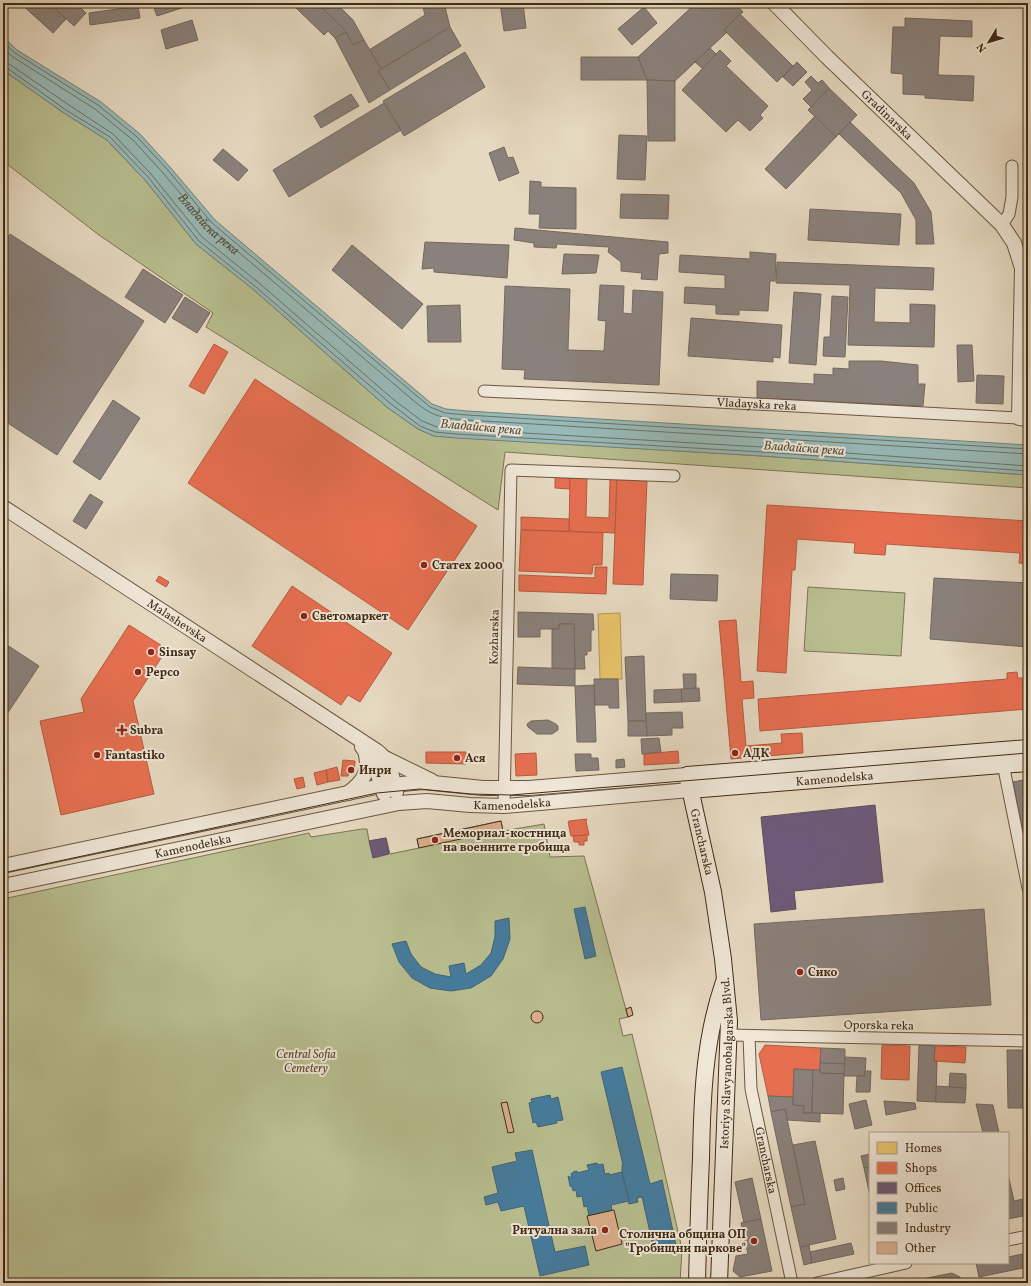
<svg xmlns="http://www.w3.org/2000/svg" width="1031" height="1286" viewBox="0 0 1031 1286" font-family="Vollkorn,serif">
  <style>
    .green { fill: #b8be90; stroke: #7c7552 }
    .water { fill: #97b9b7; stroke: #748176 }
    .homes { fill: #e9c46a; stroke: #b69650 }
    .shops { fill: #e76f51; stroke: #b55b3f }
    .offices { fill: #6d597a; stroke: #604c5c }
    .public { fill: #457b9d; stroke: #446374 }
    .industry { fill: #8a817c; stroke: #74685d }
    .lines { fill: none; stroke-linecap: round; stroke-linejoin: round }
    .shore { stroke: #6c7266; stroke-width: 1 }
    .building { fill: #ddaf8d; stroke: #402c15 }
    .minor-casing { stroke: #6a5740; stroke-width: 13 }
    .tertiary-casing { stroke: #6a5740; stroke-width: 16 }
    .secondary-casing { stroke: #402c15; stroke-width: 18 }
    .minor { stroke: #efe6d7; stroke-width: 11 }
    .tertiary { stroke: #efe6d7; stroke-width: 14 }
    .secondary { stroke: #efe6d7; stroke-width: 16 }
    .tram { stroke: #402c15; stroke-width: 1 }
    .poi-dot { fill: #8f2418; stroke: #efe6d7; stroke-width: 1.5 }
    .labels { text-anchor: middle; stroke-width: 4; stroke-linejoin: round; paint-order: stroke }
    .street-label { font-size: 12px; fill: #402c15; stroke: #efe6d7 }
    .poi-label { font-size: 12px; font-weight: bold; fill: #402c15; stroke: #efe6d7; text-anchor: start }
    .park-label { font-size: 12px; font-style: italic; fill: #58492e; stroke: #efe6d7 }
    .water-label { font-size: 13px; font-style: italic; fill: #564f3e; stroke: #efe6d7 }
  </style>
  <rect width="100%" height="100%" fill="#e6d9c1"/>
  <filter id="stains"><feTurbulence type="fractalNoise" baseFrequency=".005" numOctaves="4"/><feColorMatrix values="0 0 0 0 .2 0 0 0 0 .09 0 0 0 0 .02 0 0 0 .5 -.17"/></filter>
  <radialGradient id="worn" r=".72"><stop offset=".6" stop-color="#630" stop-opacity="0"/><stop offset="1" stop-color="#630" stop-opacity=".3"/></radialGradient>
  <g class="green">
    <polygon points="3,70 64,113 107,140 145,180 196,244 254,290 388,408 418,429 434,436 762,456 1028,475 1028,488 505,452 498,510 206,327 213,313 99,235 3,161"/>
    <polygon points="808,587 905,593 901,656 804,651"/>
    <polygon points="501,821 503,831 544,824 550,857 584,856 628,1017 619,1019 623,1036 632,1034 652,1117 682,1249 680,1283 3,1283 3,899 309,833 311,837 362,829 367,829 369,841 386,838 390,854 419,848 417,839"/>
  </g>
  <polygon class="water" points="3,37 17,50 101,102 140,134 170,167 215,220 432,404 446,409 467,411 1028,445 1028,475 762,456 456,438 434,436 418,429 388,408 254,290 196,244 145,180 107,140 64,113 3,70"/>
  <polygon class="homes" points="620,613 622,679 600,679 598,614"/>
  <g class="shops">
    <polygon points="214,344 228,352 204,394 189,386"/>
    <polygon points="255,379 477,526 408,630 188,483"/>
    <polygon points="555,477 570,478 570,489 555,488"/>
    <polygon points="570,478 587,478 586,517 609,518 610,479 617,479 615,533 569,531"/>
    <polygon points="617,479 647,480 643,585 613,584"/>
    <polygon points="767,505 1028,521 1028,564 1019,563 1020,553 886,544 885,555 854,553 855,543 797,539 795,570 792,570 786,673 757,671"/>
    <polygon points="521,517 569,519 569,531 521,530"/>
    <polygon points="521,530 603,533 602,565 593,565 592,574 519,571"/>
    <polygon points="595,567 607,567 606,594 519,591 519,575 595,578"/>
    <polygon points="159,576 169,582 166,587 156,581"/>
    <polygon points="292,586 392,653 360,702 348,695 341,705 252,646"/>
    <polygon points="736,620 741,682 753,681 754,698 742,699 746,746 782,743 781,734 802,733 803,753 731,759 719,621"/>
    <polygon points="129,625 167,649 133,701 154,794 61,815 40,721 84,712 81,699"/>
    <polygon points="1017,672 1018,678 1028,678 1028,709 760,731 758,699 1007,679 1007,673"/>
    <polygon points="678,751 679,763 644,765 644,754"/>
    <polygon points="426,752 466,752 466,764 426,763"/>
    <polygon points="536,753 537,775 516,776 515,754"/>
    <polygon points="343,760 355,761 354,773 349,772 348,776 341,776"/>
    <polygon points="337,767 340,780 328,782 326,770"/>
    <polygon points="326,770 328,782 317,785 314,773"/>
    <polygon points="303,777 305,787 297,789 294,779"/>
    <polygon points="587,819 586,821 589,835 571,836 568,822 569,821"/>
    <polygon points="587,835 587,841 584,841 584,845 579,845 579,842 574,842 573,836"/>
    <polygon points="765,1045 821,1048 820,1070 794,1069 793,1097 768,1096 759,1054"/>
    <polygon points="882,1045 910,1046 909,1080 881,1079"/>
    <polygon points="935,1046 966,1047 965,1063 934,1061"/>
  </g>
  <g class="offices">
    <polygon points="875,805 883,882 794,891 796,909 771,912 761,817"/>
    <polygon points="386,838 389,854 373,858 369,841"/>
  </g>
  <g class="public">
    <polygon points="585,907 596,956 585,959 574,909"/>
    <polygon points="509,918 510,939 503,959 491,976 471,988 451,991 430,988 412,978 399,962 392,944 406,941 411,954 421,967 435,974 451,977 449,966 464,963 466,974 481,965 491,953 495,937 495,921"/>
    <polygon points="622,1067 650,1184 662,1180 676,1245 654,1250 642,1197 637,1198 638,1202 629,1204 622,1172 622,1165 623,1165 601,1072"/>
    <polygon points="550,1095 551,1099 558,1097 563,1120 556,1121 557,1123 538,1127 536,1122 533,1123 529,1103 532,1102 531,1099"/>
    <polygon points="532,1150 555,1252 585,1246 589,1265 540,1276 524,1206 501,1211 498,1202 486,1205 484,1197 498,1193 492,1167 517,1161 515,1153"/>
    <polygon points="597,1163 598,1165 603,1164 605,1174 609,1173 609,1175 622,1172 629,1201 611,1205 612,1210 589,1216 587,1206 584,1207 582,1196 577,1197 576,1190 573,1191 572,1187 570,1186 568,1176 572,1178 571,1174 573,1172 577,1171 577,1173 589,1170 587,1165"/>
  </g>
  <g class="industry">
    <polygon points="20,3 49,3 66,19 53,33"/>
    <polygon points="49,3 76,3 86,13 74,26"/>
    <polygon points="152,3 197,3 157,16"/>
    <polygon points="299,3 317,3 344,29 346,32 335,38 328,31 324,35 295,7"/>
    <polygon points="317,3 336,3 353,20 364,40 353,45 344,29"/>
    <polygon points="422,3 444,3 450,27 381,69 369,50 425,15"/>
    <polygon points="500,3 523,3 526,28 504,31"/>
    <polygon points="696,3 703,9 710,3 735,3 743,12 724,30 726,33 675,81 647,80 638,57"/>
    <polygon points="138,6 140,18 90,25 89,13"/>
    <polygon points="644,7 657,23 632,45 618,29"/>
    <polygon points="740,14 793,66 777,82 724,30"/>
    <polygon points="905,18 972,21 972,37 940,36 938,75 974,76 973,101 925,98 925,95 903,94 903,74 891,73 893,27 905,27"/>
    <polygon points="192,20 198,40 166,49 161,30"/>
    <polygon points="450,27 461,46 390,90 378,71"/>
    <polygon points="346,32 353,45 364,40 381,69 378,71 390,90 369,103 335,38"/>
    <polygon points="710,48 716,54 703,69 695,62"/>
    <polygon points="720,50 731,61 726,66 768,106 760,115 763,118 750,131 738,120 726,132 682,90"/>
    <polygon points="465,52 485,87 404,136 383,101"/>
    <polygon points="581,57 638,57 647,80 581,80"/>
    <polygon points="797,62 807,72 793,86 783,77"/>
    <polygon points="811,76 818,83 822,80 829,88 811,107 803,99 812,90 805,82"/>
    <polygon points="647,80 675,81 675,141 648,141"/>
    <polygon points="829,88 857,115 836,137 808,110"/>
    <polygon points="351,94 359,106 321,128 314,116"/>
    <polygon points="384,103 401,130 289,197 273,170"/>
    <polygon points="815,116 836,137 786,189 765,169"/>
    <polygon points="850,122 914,183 931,212 934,244 916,244 916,220 901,193 839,134"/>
    <polygon points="619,135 647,136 645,180 617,179"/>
    <polygon points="504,147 508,158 513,157 519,173 499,181 489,153"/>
    <polygon points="223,149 248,170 238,181 213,160"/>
    <polygon points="530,181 541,182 541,187 576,188 576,229 539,228 540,214 529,214"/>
    <polygon points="621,194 669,195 668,219 620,218"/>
    <polygon points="810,209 901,214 899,245 808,240"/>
    <polygon points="515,228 668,242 668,253 659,254 657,280 641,279 642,273 621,271 621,262 608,252 609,247 557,244 556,248 534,247 534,243 514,240"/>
    <polygon points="10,234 144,321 57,455 3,420 3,245"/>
    <polygon points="425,242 509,245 507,278 434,272 434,268 422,269"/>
    <polygon points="352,245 423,304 402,329 332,270"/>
    <polygon points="750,252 776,254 775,281 770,281 768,311 739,310 739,315 716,314 716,305 684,303 685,287 725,289 725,275 679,272 680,255 750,259"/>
    <polygon points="564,254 599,255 596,273 562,274"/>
    <polygon points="777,262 934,268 933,290 875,288 874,322 910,323 910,304 935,305 934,347 848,345 850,285 776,283"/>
    <polygon points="143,269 183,295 165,323 125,297"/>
    <polygon points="600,285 624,286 623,313 632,314 633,290 663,292 659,385 524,379 525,370 502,369 505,286 570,289 568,350 604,351 606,321 598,320"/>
    <polygon points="794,292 821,294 816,365 789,363"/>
    <polygon points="832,296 848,297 845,357 823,356 824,337 830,337"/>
    <polygon points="185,297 210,313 197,333 172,318"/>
    <polygon points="460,305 461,342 428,342 427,306"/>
    <polygon points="691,318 782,325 780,358 773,357 773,362 688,356"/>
    <polygon points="957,345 972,345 974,381 958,382"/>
    <polygon points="849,361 881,361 918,365 918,384 925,384 923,406 757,398 757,381 814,384 814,374 833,375 833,368 849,369"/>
    <polygon points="977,375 1004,376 1003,404 976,403"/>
    <polygon points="113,400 140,418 100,480 73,462"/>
    <polygon points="90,494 103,502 86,529 73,521"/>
    <polygon points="671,574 718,575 717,601 670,599"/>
    <polygon points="934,578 1028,583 1028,647 930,639"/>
    <polygon points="518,612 593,614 594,630 591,630 591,651 587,651 587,655 584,655 585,669 575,669 574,624 559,624 559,629 540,629 540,637 518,637"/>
    <polygon points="559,624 574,624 575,669 552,668 552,629 559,629"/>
    <polygon points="4,643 39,666 3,720 3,645"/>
    <polygon points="644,656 646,721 628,721 625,657"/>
    <polygon points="518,667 575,669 575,686 517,684"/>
    <polygon points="683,674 696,674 696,688 684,689"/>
    <polygon points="594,679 618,679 619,708 609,708 609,705 595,705"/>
    <polygon points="594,685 596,742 577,742 575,686"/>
    <polygon points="699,688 700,701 682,702 681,689"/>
    <polygon points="681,689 682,702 654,703 654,690"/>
    <polygon points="682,712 683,728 672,728 672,735 647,736 646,713"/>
    <polygon points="548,720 556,724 558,726 558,730 552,734 537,734 528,727 527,724 531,721"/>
    <polygon points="628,721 646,721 647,736 628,736"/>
    <polygon points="659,738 661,752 642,754 641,739"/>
    <polygon points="575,754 591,754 591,758 598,758 599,770 576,771"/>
    <polygon points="624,759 625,767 616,768 616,760"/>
    <polygon points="1028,779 1028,844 1025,844 1013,782"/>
    <polygon points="984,909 991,1005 761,1020 754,924"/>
    <polygon points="919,1045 935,1046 934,1061 937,1061 936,1102 917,1101"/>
    <polygon points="821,1048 845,1049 845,1064 820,1063"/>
    <polygon points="1007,1050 1028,1050 1028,1108 1008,1108"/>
    <polygon points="845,1057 866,1058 865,1076 844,1076"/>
    <polygon points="820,1063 845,1064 844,1074 820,1073"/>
    <polygon points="794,1069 813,1070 812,1113 803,1113 804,1106 793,1105"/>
    <polygon points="813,1070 820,1070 820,1073 844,1074 843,1114 812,1113"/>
    <polygon points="865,1071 871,1071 870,1092 856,1092 857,1076 865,1076"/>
    <polygon points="950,1073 966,1074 966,1088 949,1087"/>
    <polygon points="936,1086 966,1088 965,1103 936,1102"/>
    <polygon points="768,1096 793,1097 793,1105 804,1106 803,1113 820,1113 820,1122 787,1120 785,1109 771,1112"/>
    <polygon points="866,1100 872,1125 855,1129 849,1104"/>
    <polygon points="884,1101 915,1103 916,1109 886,1115"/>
    <polygon points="976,1104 993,1105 999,1133 983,1133"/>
    <polygon points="785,1109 805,1204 791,1207 771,1112"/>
    <polygon points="815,1141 836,1239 800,1247 791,1207 805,1204 793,1145"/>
    <polygon points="870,1154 870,1167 864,1168 861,1156"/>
    <polygon points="870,1167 870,1196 864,1168"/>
    <polygon points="1008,1174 1014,1201 1028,1198 1028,1215 1008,1219"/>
    <polygon points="752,1178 761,1219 744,1223 735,1182"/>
    <polygon points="843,1178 845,1189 836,1191 834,1180"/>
    <polygon points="761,1219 772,1271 740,1277 733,1271 736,1256 748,1254 741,1223"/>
    <polygon points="851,1243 854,1254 812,1263 810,1252"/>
    <polygon points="809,1245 812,1263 804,1265 800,1247"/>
    <polygon points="1028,1253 1028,1267 979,1277 976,1263 1008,1263 1008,1257"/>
    <polygon points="952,1273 960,1277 961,1283 919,1283 922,1279"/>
    <polygon points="1028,1277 1028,1283 1003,1283"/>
  </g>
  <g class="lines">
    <g class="shore">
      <polyline points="3,42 15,53 98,105 137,137 167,169 212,223 430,407 445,413 467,415 1028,449"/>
      <path id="s1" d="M3 49 13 57 95 109 134 141 163 173 209 227 414 401C433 417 442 418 467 420L1028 454"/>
      <polyline points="3,63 9,64 69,105 113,134 151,174 202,237 259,283 394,400 422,421 437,427 457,429 762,447 1028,466"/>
      <polyline points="3,68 7,68 66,110 110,137 148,177 199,241 256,287 391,404 420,426 435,432 456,434 762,452 1028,471"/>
    </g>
  </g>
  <g class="building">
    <polygon points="501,821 504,836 494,839 493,832 419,848 417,839"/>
    <polygon points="631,1007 633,1015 628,1017 626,1009"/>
    <circle cx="537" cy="1017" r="6"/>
    <polygon points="507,1102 514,1132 508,1133 501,1103"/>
    <polygon points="614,1210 622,1244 596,1251 587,1216"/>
  </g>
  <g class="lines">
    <defs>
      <g id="minor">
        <polyline points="1002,225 1009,214 1012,197 1012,166"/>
        <path id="s2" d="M484 391 661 399 1019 418"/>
        <polyline points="1002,759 1028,888"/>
        <polyline points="504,806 511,470 674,476"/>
        <polyline points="730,1035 1028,1041"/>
        <path id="s3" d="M749 1036 751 1089 792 1283"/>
        <polyline points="1008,1240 1028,1236"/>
        <polyline points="817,1283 906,1263"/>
      </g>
      <g id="tertiary">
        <path id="s4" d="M774 3 827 57 1002 225 1014 243 1022 268 1019 418 1028 419"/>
        <path id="s5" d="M3 507 377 751C392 763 391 775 396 792"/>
        <polyline points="362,747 374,762 384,794"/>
        <polyline points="385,758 432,781"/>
        <path d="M348 793C363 782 371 771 365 751"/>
        <polyline points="3,866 381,786 423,782 483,788 529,788 687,775"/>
        <path id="s6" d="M3 886 399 803 427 801 470 805 504 806 690 790"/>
      </g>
      <g id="secondary">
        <path id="s7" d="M690 790 1028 763"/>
        <path d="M697 1283C698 1242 699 1200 701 1159 702 1099 704 1039 724 982"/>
        <path id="s8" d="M719 1283 729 1021 723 959 713 892 687 775 1028 748"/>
      </g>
    </defs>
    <use href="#minor" class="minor-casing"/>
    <use href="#tertiary" class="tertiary-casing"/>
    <use href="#secondary" class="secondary-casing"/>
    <use href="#minor" class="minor"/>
    <use href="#tertiary" class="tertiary"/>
    <use href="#secondary" class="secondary"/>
    <polyline class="tram" points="3,873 377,793 420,789 471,794 511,795 1028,753"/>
  </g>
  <g class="poi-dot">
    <circle cx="424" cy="565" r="4"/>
    <circle cx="304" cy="616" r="4"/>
    <circle cx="151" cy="652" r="4"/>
    <circle cx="138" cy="672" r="4"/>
    <path d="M120 724h4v4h4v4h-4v4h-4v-4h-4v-4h4z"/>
    <circle cx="735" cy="753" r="4"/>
    <circle cx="97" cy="755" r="4"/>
    <circle cx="457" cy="758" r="4"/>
    <circle cx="351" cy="770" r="4"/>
    <circle cx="435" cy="840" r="4"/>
    <circle cx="800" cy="972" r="4"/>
    <circle cx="605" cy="1230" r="4"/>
    <circle cx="754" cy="1241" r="4"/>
  </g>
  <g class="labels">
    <g class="street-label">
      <text dy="4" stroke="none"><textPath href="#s4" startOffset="159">Gradinarska</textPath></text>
      <text dy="4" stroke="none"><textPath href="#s2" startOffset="273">Vladayska reka</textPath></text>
      <text dy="4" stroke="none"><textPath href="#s5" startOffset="208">Malashevska</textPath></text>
      <text transform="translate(494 637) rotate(-89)" y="4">Kozharska</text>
      <text dy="4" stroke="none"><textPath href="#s7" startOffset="145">Kamenodelska</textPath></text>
      <text dy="4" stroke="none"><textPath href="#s6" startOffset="518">Kamenodelska</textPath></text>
      <text transform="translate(702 842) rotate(77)" y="4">Grancharska</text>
      <text dy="4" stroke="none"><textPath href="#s6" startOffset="194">Kamenodelska</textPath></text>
      <text transform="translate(879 1025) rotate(1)" y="4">Oporska reka</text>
      <text dy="4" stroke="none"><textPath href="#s8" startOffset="220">Istoriya Slavyanobalgarska Blvd.</textPath></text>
      <text dy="4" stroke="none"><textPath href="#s3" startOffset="126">Grancharska</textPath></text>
    </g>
    <g class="poi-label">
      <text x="432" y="569">Статех 2000</text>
      <text x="312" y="620">Светомаркет</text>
      <text x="159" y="656">Sinsay</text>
      <text x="146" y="676">Pepco</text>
      <text x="130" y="734">Subra</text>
      <text x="743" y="757">АДК</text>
      <text x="105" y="759">Fantastiko</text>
      <text x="465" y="762">Ася</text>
      <text x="359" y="774">Инри</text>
      <text x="443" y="837">Мемориал-костница<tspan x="443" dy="14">на военните гробища</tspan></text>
      <text x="808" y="976">Сико</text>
      <text x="597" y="1234" text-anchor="end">Ритуална зала</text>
      <text x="746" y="1238" text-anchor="end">Столична община ОП<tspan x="746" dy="14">"Гробищни паркове"</tspan></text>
    </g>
    <g class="park-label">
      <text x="306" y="1058">Central Sofia<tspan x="306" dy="14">Cemetery</tspan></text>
    </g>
    <g class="water-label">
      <text dy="5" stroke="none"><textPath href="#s1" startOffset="272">Владайска река</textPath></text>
      <text transform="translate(481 426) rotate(5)" y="5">Владайска река</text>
      <text transform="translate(804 447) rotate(4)" y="5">Владайска река</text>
    </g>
  </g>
  <rect width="1031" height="1286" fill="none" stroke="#e6d9c1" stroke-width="16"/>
  <rect x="4" y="4" width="1023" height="1278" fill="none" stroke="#402c15" stroke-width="2"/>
  <rect x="8" y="8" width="1015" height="1270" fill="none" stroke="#402c15"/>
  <rect x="869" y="1132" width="140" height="132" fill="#efe6d7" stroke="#a99c89"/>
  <rect x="877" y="1142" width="20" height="12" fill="#e9c46a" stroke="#a99c89"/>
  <text x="905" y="1152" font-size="12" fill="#402c15">Homes</text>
  <rect x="877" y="1162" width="20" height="12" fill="#e76f51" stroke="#a99c89"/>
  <text x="905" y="1172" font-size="12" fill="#402c15">Shops</text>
  <rect x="877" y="1182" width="20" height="12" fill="#6d597a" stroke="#a99c89"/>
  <text x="905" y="1192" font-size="12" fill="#402c15">Offices</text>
  <rect x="877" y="1202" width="20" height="12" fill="#457b9d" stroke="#a99c89"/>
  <text x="905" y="1212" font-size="12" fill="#402c15">Public</text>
  <rect x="877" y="1222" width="20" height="12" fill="#8a817c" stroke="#a99c89"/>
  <text x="905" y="1232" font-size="12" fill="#402c15">Industry</text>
  <rect x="877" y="1242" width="20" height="12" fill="#ddaf8d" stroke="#a99c89"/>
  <text x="905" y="1252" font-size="12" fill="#402c15">Other</text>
  <g transform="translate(989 42) rotate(232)" stroke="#efe6d7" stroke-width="3" paint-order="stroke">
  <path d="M0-3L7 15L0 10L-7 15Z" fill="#402c15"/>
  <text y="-6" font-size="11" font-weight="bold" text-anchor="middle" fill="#402c15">N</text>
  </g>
  <rect width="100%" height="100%" filter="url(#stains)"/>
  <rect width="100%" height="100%" fill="url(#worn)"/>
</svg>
